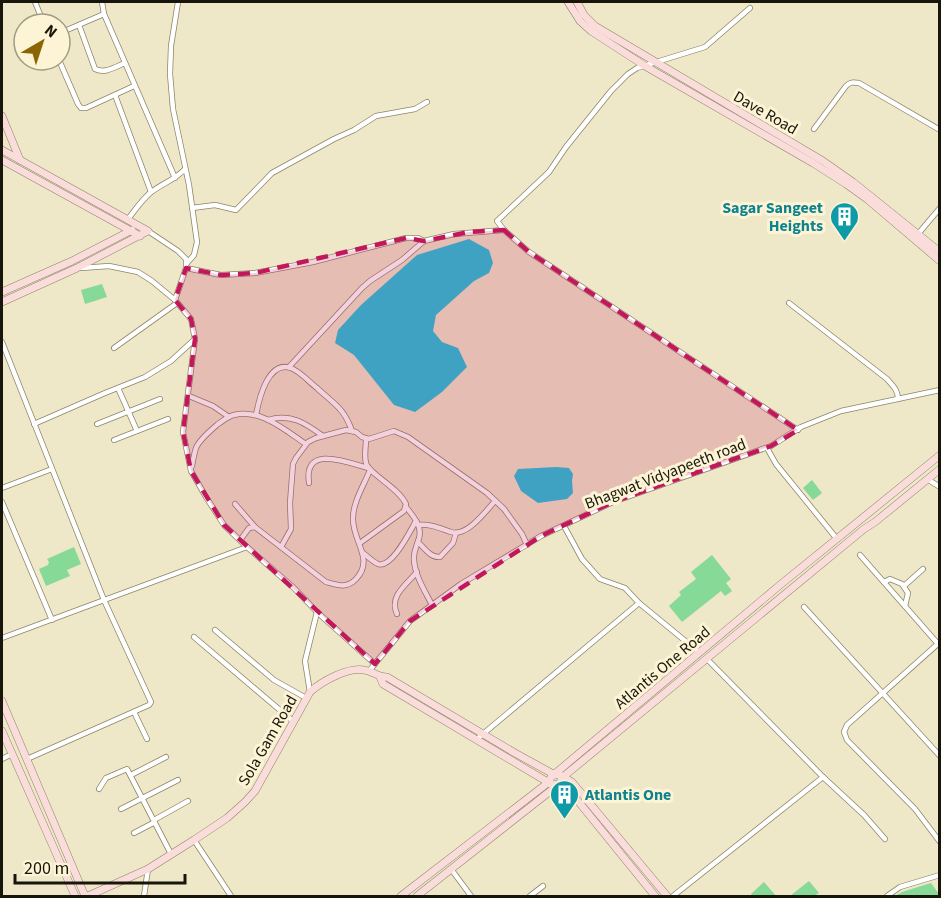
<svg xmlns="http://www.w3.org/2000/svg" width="941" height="898" viewBox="0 0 941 898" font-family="'Source Sans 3',sans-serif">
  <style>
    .green { fill: #87d997 }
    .water { fill: #20c5de }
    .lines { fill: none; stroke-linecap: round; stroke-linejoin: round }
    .street-casing { stroke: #8c8569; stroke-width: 6 }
    .secondary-casing { stroke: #8c8569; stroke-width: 8 }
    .street { stroke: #fff; stroke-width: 4.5 }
    .secondary { stroke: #faddda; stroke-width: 7 }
    .marked { fill: #c2185b; fill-opacity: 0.2; stroke: #c2185b; stroke-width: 4.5; stroke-dasharray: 12 8; stroke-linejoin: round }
    .labels { text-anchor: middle; stroke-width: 6; stroke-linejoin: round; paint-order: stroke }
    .street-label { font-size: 16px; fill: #18160b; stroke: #fcf4d5 }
    .culture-label { font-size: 16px; font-weight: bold; fill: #0d838f; stroke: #fcf4d5; text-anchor: end }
  </style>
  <rect width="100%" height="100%" fill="#eee7c8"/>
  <g class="green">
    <polygon points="102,284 107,297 85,304 81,290"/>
    <polygon points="812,480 822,493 813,500 803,488"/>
    <polygon points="74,547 81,564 67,570 70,576 46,586 39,569 48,565 49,562 47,559"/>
    <polygon points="712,555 731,579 726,583 732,591 725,596 721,591 682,622 669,606 681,595 679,592 696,579 691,572"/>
    <polygon points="809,881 819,893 814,896 790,896"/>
    <polygon points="764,882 776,896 753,896 751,894"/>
    <polygon points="931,883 939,894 939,896 895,896 902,892"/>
  </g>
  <g class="water">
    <polygon points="469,239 489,250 493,263 489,273 474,281 436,315 433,331 442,342 458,348 467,367 442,392 415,412 394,405 354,355 335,343 338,330 361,305 417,255"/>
    <polygon points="556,467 569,468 573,474 572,481 573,493 567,499 538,503 521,491 514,476 518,469"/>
  </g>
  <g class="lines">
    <defs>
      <g id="street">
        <polyline points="35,2 44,24"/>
        <polyline points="102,2 104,14 175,178"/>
        <polyline points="178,2 171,46 170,74 173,109 189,185 197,242 194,255 187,263"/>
        <polyline points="750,8 705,47 637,68 628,74 611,91 566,147 549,172 497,221 504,230 529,252 798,430"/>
        <path d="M79 25 95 69C105 74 115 67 125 63"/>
        <polyline points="60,33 104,14"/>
        <polyline points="59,60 78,104 81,108 86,108 134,86"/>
        <polyline points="115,95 151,192"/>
        <path d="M814 129 846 86C850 82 853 82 859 83L940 130"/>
        <polyline points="192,208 215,205 236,210 272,173 334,139 354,130 376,116 415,109 427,102"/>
        <path d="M128 219C135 210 141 201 150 193 161 184 175 180 185 169"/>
        <polyline points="148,231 178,251 186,259 186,268 175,300"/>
        <polyline points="918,234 940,208"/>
        <polyline points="81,268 109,266 138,272 152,281 175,300 191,319 195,339 183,432 191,471 206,497 224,525 247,547"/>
        <polyline points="186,268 221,275 255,273 313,262 406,238 418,238 424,241"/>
        <path d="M789 303 887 379C893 386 898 390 898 399"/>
        <polyline points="2,342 104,600 151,702 149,705 27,759"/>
        <polyline points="114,348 177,303"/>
        <polyline points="289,367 362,288 370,281 402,260 424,241 454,234 504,230"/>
        <polyline points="118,388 137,431"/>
        <polyline points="189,396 213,406 229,417"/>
        <path d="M256 415C259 399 268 360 291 368 301 372 309 382 317 388 334 404 344 408 352 431"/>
        <path d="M268 420C291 413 305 423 323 436"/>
        <polyline points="34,424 105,393 145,377 171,361 195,339"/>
        <polyline points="97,424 160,399"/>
        <polyline points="114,440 168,419"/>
        <polyline points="767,448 776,464 837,539"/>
        <path d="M192 466C193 461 194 454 196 448 199 440 211 430 218 424 223 421 228 416 234 415 260 408 286 431 306 444"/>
        <polyline points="927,479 940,487"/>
        <path d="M309 483C303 444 347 462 368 468"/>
        <polyline points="2,488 52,469"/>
        <polyline points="2,502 52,620"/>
        <polyline points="235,504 255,527"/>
        <path d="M406 507C414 517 424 528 418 541 416 548 413 553 414 560 415 576 425 591 432 605"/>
        <path d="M419 525C431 524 439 528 451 532 467 537 485 512 495 501"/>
        <polyline points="564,526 582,559 600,579 625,588 639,603"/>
        <path d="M241 539 249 528 255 527 326 582C336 585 347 589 356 579 375 559 352 541 353 518 353 502 364 485 370 470"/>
        <path d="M418 542C424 548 431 558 440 557L453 543 456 533"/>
        <path d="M360 543 404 511 406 504C398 487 369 474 366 463 364 456 366 446 366 439"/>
        <polyline points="281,547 291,529 290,503 293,464 296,458 308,442 316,438 346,430 356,432 362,437 369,439 394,431 408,437 487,493 504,509 522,534 527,545"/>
        <path d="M362 552C367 556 373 562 378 564 392 569 410 531 416 521"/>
        <polyline points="860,555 939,645"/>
        <polyline points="884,582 890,579 902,584 908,593 905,606"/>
        <polyline points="904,586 923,569"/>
        <polyline points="804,607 940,756"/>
        <path d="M397 614C389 596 405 586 417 572"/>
        <polyline points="215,630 274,680 306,698"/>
        <polyline points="194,637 294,722"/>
        <polyline points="2,638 247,547 294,588 317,612 375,664"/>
        <polyline points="940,642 847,725 844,732 847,740 915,809 940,842"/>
        <polyline points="707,659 823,777 864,815 885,839"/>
        <polyline points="369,671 410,621 461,584 541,536 613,502 771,446 801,427 841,411 940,390"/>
        <polyline points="310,692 305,661 317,612"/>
        <polyline points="134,712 147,739"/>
        <polyline points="477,739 639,603 700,653"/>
        <polyline points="2,759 12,754"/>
        <polyline points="131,775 166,757"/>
        <polyline points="99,789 106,778 127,769 171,854"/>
        <polyline points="121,809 178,780"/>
        <polyline points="154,820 188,801"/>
        <polyline points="134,833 155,822"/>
        <polyline points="194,840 231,896"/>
        <polyline points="451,869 471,896"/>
        <polyline points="144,896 148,869"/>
        <polyline points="530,896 543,886"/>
        <polyline points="673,896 823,777"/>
        <polyline points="887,896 900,887 940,875"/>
      </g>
      <g id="secondary">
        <polyline points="568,2 580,21 591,31 645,66 813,163 846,184 867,199 940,261"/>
        <polyline points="577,2 584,15 595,26 823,161 853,182 940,252"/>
        <polyline points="2,116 20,160"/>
        <polyline points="2,150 148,231 77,268 2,302"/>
        <polyline points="2,160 140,236"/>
        <polyline points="2,292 72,261 132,230"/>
        <polyline points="380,677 383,684 551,784 558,785 569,790 655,896"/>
        <polyline points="2,701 85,896"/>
        <polyline points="2,731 75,896"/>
        <path d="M88 896 148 869 194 840 227 818 245 802 255 791 310 692C322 681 348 667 364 670 373 671 377 677 387 677L515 753 555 775H560L572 782 667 896"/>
        <polyline points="401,896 549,782 551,777 780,585 940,455"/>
        <polyline points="417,896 558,785 563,777 864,529 875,522 940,469"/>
      </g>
    </defs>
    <use href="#street" class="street-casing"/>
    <use href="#secondary" class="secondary-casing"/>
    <use href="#street" class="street"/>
    <use href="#secondary" class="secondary"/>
  </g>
  <path class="marked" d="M504 230 529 252 798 430 771 446 613 502 541 536 410 621 375 664 224 525 191 471 183 432 195 339 191 319 175 300 186 268 221 275 255 273 406 238 424 241 469 232Z"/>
  <defs>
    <symbol id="building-pin" viewBox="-11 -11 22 30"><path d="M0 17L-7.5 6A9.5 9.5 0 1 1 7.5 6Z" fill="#0f9aa8" stroke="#fcf4d5"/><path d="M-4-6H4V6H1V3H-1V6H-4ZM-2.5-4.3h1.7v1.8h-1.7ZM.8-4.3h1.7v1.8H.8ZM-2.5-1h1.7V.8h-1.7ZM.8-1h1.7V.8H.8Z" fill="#fff"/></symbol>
  </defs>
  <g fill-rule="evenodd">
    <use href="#building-pin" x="828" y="200" width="33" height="45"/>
    <use href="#building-pin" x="548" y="778" width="33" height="45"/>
  </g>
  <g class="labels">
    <g class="street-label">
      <text transform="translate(766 112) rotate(30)" y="6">Dave Road</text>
      <text transform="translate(665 473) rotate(-21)" y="6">Bhagwat Vidyapeeth road</text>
      <text transform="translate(662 667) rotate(-40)" y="6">Atlantis One Road</text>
      <text transform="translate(267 740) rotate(-60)" y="6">Sola Gam Road</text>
    </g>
    <g class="culture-label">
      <text x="823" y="213">Sagar Sangeet<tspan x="823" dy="18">Heights</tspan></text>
      <text x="585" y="800" text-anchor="start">Atlantis One</text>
    </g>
  </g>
  <rect width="941" height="898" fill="none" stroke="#18160b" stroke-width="6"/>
  <g transform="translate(42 42) rotate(39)"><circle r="28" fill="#fcf4d5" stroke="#a19b84" stroke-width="1.5"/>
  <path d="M0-4.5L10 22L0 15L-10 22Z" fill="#8b6505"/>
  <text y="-9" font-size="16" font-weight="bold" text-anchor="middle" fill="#18160b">N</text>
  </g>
  <path d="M15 874v9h170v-9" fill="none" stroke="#18160b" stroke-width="3"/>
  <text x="24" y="874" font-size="18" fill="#18160b" stroke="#fcf4d5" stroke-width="4.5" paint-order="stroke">200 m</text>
</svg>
